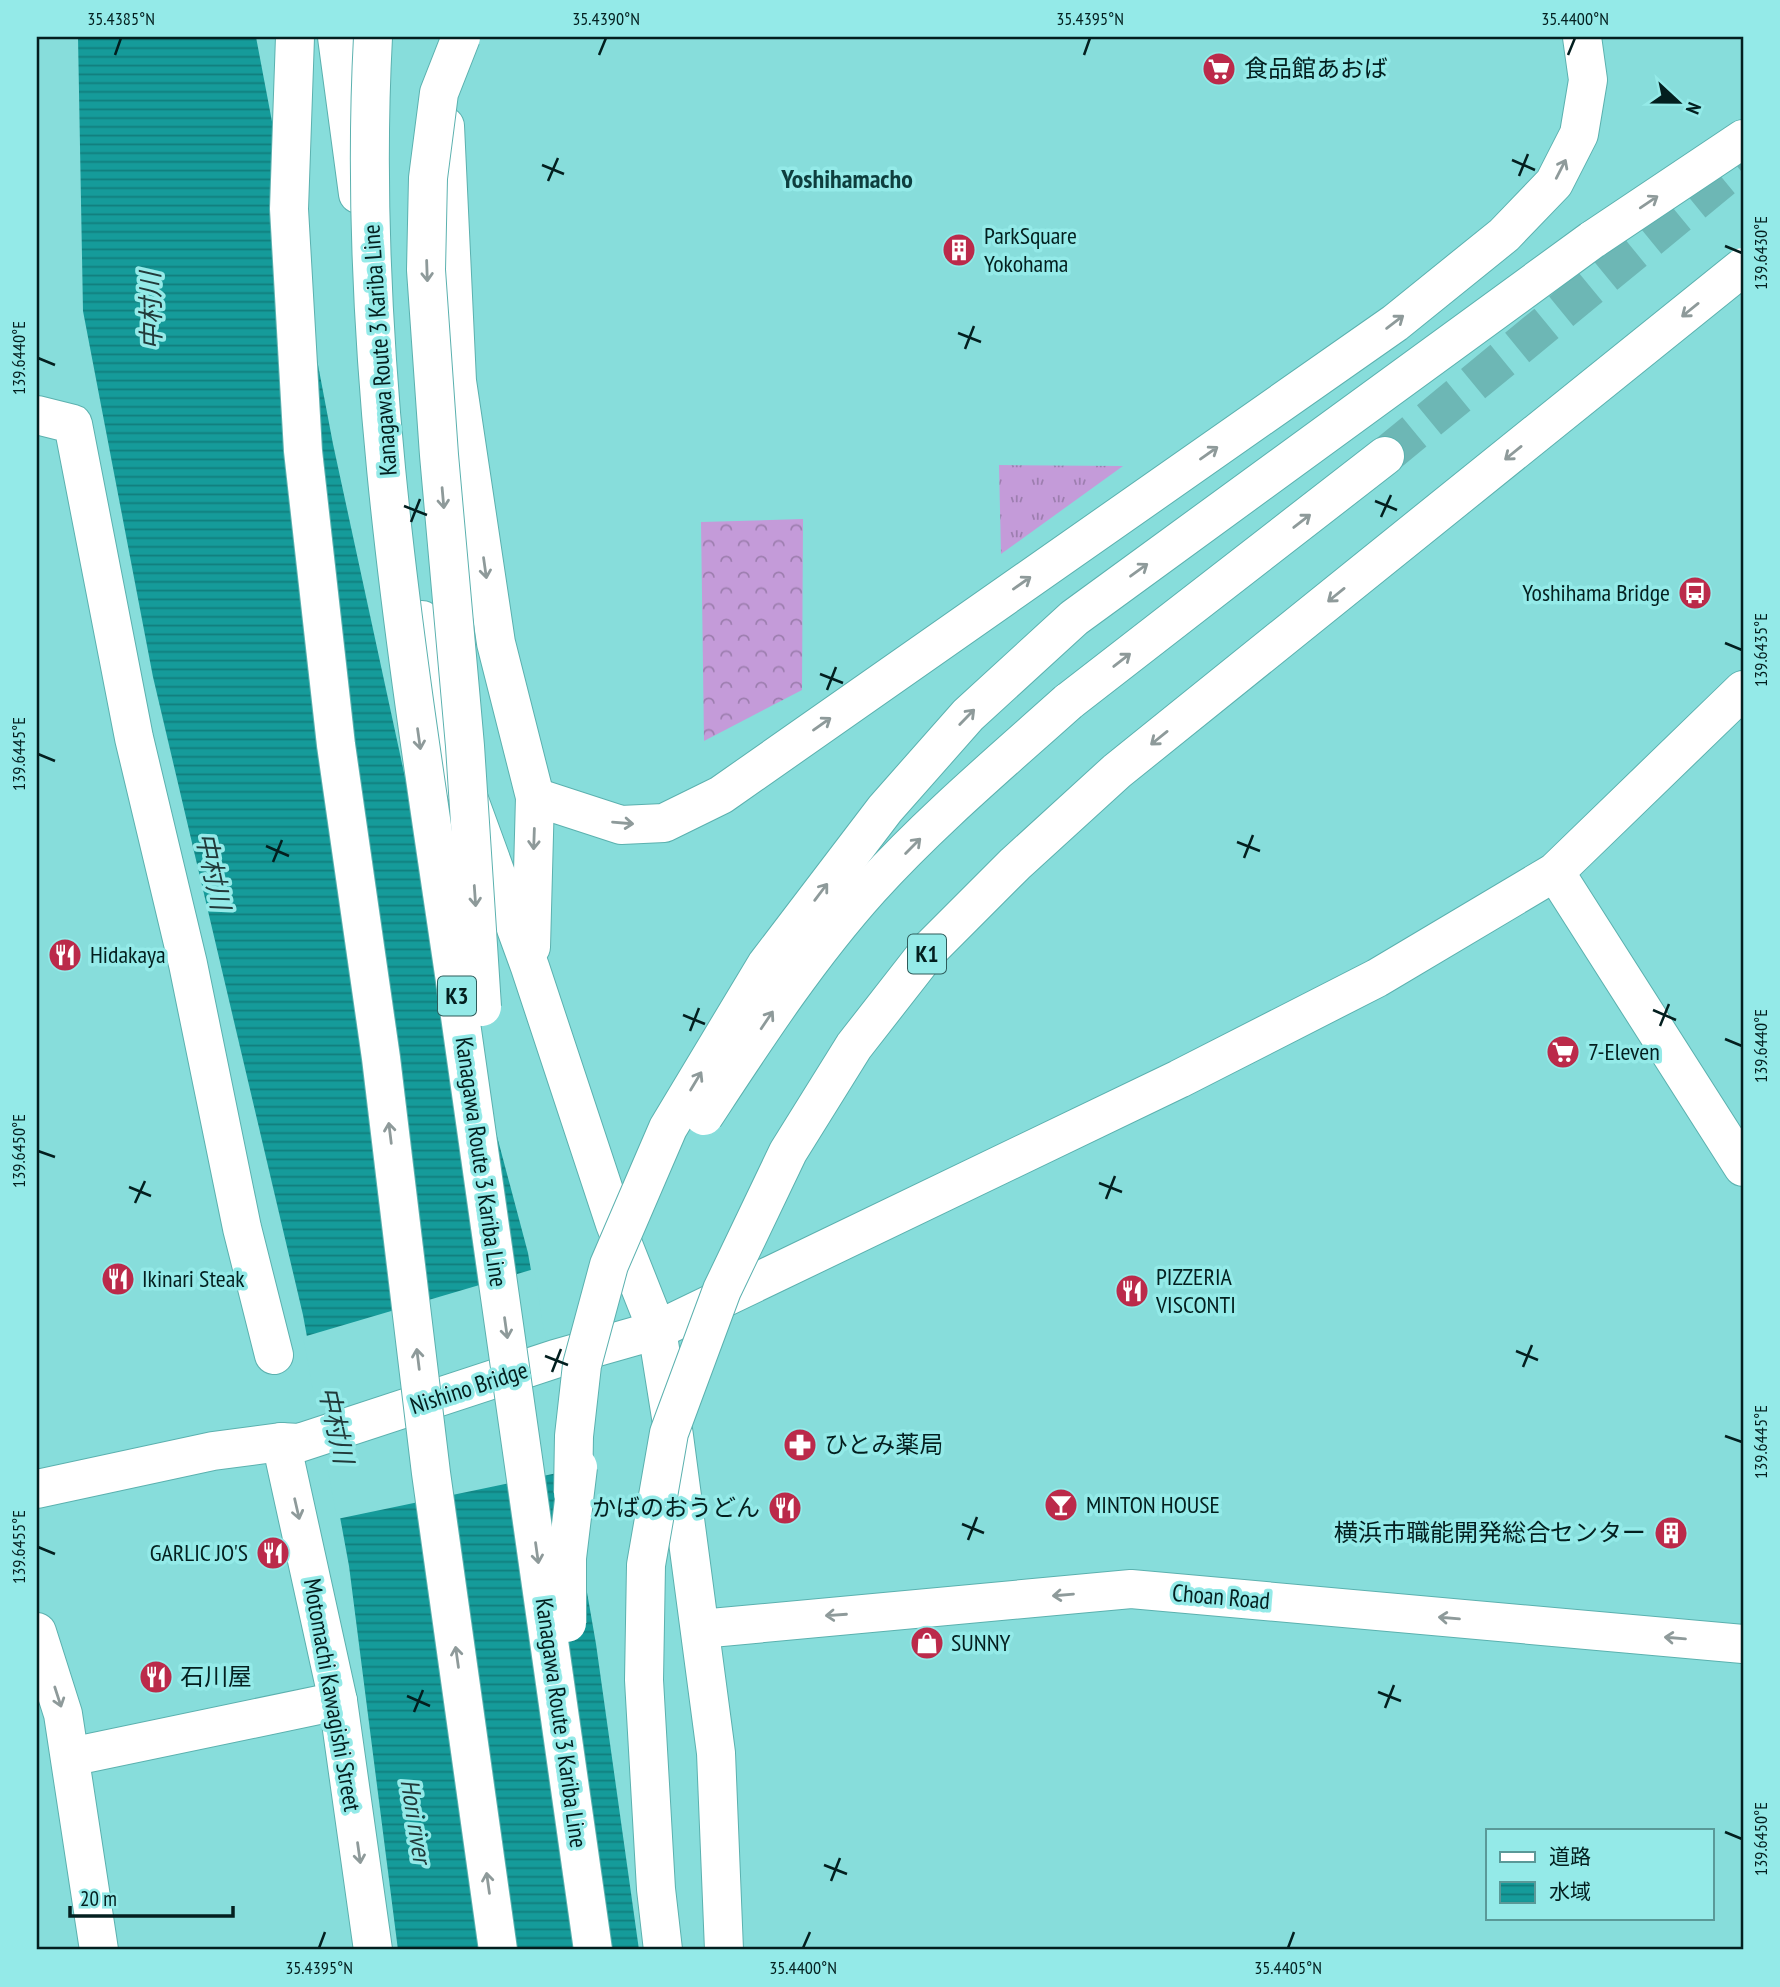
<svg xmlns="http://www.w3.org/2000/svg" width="1780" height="1987" viewBox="0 0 1780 1987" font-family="'PT Sans Narrow','Noto Sans JP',sans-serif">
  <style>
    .grass { fill: url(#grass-tufts) }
    .forest { fill: url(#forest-crowns) }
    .water { fill: url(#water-rules) }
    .pier { fill: #87dddb }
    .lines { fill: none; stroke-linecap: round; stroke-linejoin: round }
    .highway-tunnel { stroke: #6db7b5; stroke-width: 38; stroke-dasharray: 38 19; stroke-linecap: butt }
    .minor-casing { stroke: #5bb1af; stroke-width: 40 }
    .highway-casing { stroke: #5bb1af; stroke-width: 40 }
    .minor { stroke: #fff; stroke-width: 38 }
    .highway { stroke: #fff; stroke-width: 38 }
    .highway-bridge-casing { stroke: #5bb1af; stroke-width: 40; stroke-linecap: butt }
    .highway-bridge { stroke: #fff; stroke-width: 38 }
    .oneway { stroke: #8e9a9a }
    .ticks { fill: none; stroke: #031f1f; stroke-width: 2.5 }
    .labels { text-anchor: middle; stroke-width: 7; stroke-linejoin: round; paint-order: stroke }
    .shield { fill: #94eae8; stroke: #2e5c5b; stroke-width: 2 }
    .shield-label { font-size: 23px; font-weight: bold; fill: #031f1f }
    .poi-label { font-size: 24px; fill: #031f1f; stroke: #94eae8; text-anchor: start }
    .street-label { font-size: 24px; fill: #031f1f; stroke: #94eae8 }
    .neighbourhood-label { font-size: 26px; font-weight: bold; fill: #0e3e3e; stroke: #94eae8 }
    .water-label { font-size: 26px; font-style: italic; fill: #213a3a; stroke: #94eae8 }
    .neatline { fill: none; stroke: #031f1f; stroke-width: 2.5 }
    .ticks-label { font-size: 18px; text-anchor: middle; fill: #031f1f }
  </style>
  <defs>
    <pattern id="grass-tufts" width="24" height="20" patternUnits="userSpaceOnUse" patternTransform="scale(1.75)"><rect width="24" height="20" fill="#c49bd9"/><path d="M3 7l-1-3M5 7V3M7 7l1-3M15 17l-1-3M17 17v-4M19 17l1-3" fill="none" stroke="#9d7eaf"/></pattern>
    <pattern id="forest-crowns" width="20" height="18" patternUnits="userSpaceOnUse" patternTransform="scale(1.75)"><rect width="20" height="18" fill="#c49bd9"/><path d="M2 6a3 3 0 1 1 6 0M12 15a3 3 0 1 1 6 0" fill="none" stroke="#9d7eaf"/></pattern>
    <pattern id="water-rules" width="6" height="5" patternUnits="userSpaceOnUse" patternTransform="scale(1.75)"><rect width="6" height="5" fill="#159b9a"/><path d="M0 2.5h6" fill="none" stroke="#117e7d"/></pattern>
  </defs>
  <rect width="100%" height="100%" fill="#87dddb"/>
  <polygon class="grass" points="999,465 1123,466 1001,554"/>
  <polygon class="forest" points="803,519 802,690 704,741 701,522"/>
  <polygon class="water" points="78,37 256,37 333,444 419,842 528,1253 596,1644 639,1950 398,1950 349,1566 303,1315 153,677 83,311"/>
  <polygon class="pier" points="534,1269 567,1471 337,1519 303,1337"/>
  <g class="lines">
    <polyline class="highway-tunnel" points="1385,456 1743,162"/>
    <defs>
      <g id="minor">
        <polyline points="337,37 358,194"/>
        <polyline points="445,126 457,381 496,643 535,797 531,947"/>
        <polyline points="37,415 73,424 134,738 188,964 242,1228 274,1355"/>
        <polyline points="422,620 432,689 444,731 530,967 615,1224 657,1330 674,1436 716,1753 724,1950"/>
        <polyline points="1555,872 1743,1167"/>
        <polyline points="281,1442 338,1701 373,1950"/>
        <polyline points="37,1489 213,1451 281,1442 299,1443 555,1359 657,1330 1179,1079 1377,978 1555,872 1743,690"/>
        <polyline points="700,1629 1131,1589 1743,1644"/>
        <polyline points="37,1632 63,1714 99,1950"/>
        <polyline points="70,1757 338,1701"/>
      </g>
      <g id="highway">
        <polyline points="1592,240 1743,139"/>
        <polyline points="1068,702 1385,456"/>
        <polyline points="535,797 621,825 664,823 721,795 1395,323 1504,235 1554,183 1579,134 1588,80 1582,37"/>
      </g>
    </defs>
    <use href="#minor" class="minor-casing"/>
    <use href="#highway" class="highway-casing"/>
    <use href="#minor" class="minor"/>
    <use href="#highway" class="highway"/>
    <defs>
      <g id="highway-bridge">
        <polyline points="295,37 289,209 303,451 336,745 381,1058 431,1473 498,1950"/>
        <path d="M373 37C356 354 409 669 455 981 502 1304 548 1627 593 1950"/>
        <polyline points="461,37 439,93 428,178 426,270 439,455 465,746 482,1007"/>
        <path d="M704 1116C756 1037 807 958 870 888 931 821 1001 762 1068 702"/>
        <polyline points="573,1493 574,1436 582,1365 609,1265 668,1128 766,965 885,809 968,715 1074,618 1592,240"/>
        <polyline points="567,1623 567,1558 578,1467"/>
        <polyline points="663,1950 656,1889 644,1680 646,1565 669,1433 722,1290 788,1152 854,1046 929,950 1015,864 1117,771 1743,267"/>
      </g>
    </defs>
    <use href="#highway-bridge" class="highway-bridge-casing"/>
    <use href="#highway-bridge" class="highway-bridge"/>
  </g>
  <defs><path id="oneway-shaft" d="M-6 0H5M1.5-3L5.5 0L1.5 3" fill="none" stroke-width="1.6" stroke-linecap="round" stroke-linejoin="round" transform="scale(1.75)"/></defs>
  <g class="oneway">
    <use href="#oneway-shaft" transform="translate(1561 169) rotate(-63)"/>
    <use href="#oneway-shaft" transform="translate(1649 202) rotate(-34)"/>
    <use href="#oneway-shaft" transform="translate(427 271) rotate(88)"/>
    <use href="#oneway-shaft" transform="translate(1690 310) rotate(141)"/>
    <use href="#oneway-shaft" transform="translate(1395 322) rotate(-37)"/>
    <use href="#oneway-shaft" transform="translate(1209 453) rotate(-35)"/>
    <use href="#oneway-shaft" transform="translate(1513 453) rotate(141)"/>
    <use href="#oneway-shaft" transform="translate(443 498) rotate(85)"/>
    <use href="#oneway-shaft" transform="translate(1302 521) rotate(-38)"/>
    <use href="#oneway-shaft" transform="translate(485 568) rotate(82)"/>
    <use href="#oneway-shaft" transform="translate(1139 570) rotate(-36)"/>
    <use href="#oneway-shaft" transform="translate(1022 583) rotate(-35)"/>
    <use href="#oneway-shaft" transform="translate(1336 595) rotate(141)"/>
    <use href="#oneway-shaft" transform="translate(1122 660) rotate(-38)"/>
    <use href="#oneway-shaft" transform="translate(967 717) rotate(-46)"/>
    <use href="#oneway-shaft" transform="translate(822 724) rotate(-35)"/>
    <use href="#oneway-shaft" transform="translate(1159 738) rotate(141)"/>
    <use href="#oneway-shaft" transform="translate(419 739) rotate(82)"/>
    <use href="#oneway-shaft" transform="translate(623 823) rotate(5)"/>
    <use href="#oneway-shaft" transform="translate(534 839) rotate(92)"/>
    <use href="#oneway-shaft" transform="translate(913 846) rotate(-45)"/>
    <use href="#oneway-shaft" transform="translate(821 892) rotate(-53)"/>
    <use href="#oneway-shaft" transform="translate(475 896) rotate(86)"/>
    <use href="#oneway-shaft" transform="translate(767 1020) rotate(-56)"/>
    <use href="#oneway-shaft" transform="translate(696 1081) rotate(-59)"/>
    <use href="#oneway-shaft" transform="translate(390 1133) rotate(-97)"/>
    <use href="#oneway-shaft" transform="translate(506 1328) rotate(82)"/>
    <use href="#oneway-shaft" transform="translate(418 1359) rotate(-97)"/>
    <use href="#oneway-shaft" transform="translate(297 1509) rotate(77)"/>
    <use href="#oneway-shaft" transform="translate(537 1553) rotate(82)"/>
    <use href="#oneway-shaft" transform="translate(1063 1595) rotate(175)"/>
    <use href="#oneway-shaft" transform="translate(836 1615) rotate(176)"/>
    <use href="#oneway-shaft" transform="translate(1449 1618) rotate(-175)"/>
    <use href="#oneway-shaft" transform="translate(1675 1638) rotate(-175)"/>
    <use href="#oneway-shaft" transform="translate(457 1657) rotate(-98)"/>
    <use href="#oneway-shaft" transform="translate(58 1697) rotate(72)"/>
    <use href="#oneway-shaft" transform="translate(359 1853) rotate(82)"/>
    <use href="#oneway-shaft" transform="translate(488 1883) rotate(-98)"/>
  </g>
  <path class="ticks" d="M115 55 121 38M599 55 606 38M1084 55 1090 38M1568 55 1575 38M1512 160 1535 170M542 165 564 174M1519 176 1528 154M548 181 558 158M1725 246 1742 253M958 333 981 342M965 349 974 326M38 358 55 365M1375 501 1397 510M404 506 427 515M1381 517 1391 495M411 522 420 499M1725 643 1742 650M820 674 843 683M827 690 836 667M38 754 55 761M1237 842 1260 851M266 846 289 856M1244 858 1253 835M273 862 282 840M1653 1010 1676 1020M683 1015 705 1024M1660 1026 1669 1004M690 1031 699 1008M1725 1039 1742 1046M38 1151 55 1157M1099 1183 1122 1192M129 1187 151 1196M1106 1199 1115 1176M135 1203 145 1181M1516 1351 1538 1360M545 1356 568 1365M1523 1367 1532 1345M552 1372 561 1349M1725 1436 1742 1442M962 1524 984 1533M968 1540 977 1517M38 1547 55 1554M1378 1692 1401 1701M407 1696 430 1706M1385 1708 1394 1685M414 1712 423 1690M1725 1832 1742 1839M824 1865 847 1874M831 1881 840 1858M319 1948 325 1932M803 1948 810 1932M1288 1948 1294 1932"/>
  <defs>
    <symbol id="supermarket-disc" viewBox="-11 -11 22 22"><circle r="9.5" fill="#bb2a4a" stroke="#94eae8"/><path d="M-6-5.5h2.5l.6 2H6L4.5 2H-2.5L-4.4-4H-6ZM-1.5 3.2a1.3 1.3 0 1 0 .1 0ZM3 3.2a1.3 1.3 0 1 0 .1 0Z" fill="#fff"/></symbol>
    <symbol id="building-disc" viewBox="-11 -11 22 22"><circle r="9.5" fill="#bb2a4a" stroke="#94eae8"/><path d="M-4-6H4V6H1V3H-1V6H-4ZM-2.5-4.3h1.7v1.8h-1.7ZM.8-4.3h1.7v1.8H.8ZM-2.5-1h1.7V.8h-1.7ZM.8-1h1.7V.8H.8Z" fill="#fff"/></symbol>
    <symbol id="bus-disc" viewBox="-11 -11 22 22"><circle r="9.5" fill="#bb2a4a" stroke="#94eae8"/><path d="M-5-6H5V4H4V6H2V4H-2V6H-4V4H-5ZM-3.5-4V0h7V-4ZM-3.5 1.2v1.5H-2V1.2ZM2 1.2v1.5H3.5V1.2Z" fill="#fff"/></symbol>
    <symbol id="restaurant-disc" viewBox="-11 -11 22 22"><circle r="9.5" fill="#bb2a4a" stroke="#94eae8"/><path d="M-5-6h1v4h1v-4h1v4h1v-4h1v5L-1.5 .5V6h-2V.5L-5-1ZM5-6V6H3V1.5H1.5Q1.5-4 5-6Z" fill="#fff"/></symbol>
    <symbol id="pharmacy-disc" viewBox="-11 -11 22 22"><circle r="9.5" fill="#bb2a4a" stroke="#94eae8"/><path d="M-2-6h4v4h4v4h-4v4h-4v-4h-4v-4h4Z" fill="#fff"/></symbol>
    <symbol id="bar-disc" viewBox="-11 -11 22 22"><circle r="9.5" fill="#bb2a4a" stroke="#94eae8"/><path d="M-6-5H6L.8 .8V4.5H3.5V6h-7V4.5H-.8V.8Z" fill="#fff"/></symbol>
    <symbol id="shop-disc" viewBox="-11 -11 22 22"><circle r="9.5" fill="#bb2a4a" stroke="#94eae8"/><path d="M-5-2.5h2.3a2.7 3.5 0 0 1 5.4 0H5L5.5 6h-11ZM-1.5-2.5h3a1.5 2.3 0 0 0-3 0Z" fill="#fff"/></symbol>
  </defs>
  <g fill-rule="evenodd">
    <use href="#supermarket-disc" x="1200" y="50" width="38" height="38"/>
    <use href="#building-disc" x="940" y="231" width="38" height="38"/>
    <use href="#bus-disc" x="1676" y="574" width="38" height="38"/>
    <use href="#restaurant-disc" x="46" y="936" width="38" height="38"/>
    <use href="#supermarket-disc" x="1544" y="1033" width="38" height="38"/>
    <use href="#restaurant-disc" x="99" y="1260" width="38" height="38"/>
    <use href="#restaurant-disc" x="1113" y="1272" width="38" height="38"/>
    <use href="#pharmacy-disc" x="781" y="1426" width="38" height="38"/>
    <use href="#bar-disc" x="1042" y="1486" width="38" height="38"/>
    <use href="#restaurant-disc" x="766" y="1489" width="38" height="38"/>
    <use href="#building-disc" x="1652" y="1514" width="38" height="38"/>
    <use href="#restaurant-disc" x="254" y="1534" width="38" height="38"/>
    <use href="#shop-disc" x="908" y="1624" width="38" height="38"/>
    <use href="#restaurant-disc" x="137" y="1658" width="38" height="38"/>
  </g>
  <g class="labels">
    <g class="shield">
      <rect x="908" y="934.5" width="38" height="39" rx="5"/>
      <rect x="438" y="976.5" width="38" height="39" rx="5"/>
    </g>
    <g class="shield-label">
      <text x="927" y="962">K1</text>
      <text x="457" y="1004">K3</text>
    </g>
    <g class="poi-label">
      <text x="1244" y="77">食品館あおば</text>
      <text x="984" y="244">ParkSquare<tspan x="984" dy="28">Yokohama</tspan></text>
      <text x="1670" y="601" text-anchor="end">Yoshihama Bridge</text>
      <text x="90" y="963">Hidakaya</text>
      <text x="1588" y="1060">7-Eleven</text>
      <text x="1156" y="1285">PIZZERIA<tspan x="1156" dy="28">VISCONTI</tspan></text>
      <text x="142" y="1287">Ikinari Steak</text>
      <text x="824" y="1453">ひとみ薬局</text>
      <text x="1086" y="1513">MINTON HOUSE</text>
      <text x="760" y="1516" text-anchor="end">かばのおうどん</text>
      <text x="1646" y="1541" text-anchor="end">横浜市職能開発総合センター</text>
      <text x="248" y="1561" text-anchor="end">GARLIC JO'S</text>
      <text x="951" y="1651">SUNNY</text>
      <text x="180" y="1685">石川屋</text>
    </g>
    <g class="street-label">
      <text transform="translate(380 350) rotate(-94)" y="8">Kanagawa Route 3 Kariba Line</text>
      <text transform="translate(481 1162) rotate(82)" y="8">Kanagawa Route 3 Kariba Line</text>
      <text transform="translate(469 1388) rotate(-18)" y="8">Nishino Bridge</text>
      <text transform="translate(1221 1597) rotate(5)" y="8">Choan Road</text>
      <text transform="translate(332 1695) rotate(80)" y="8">Motomachi Kawagishi Street</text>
      <text transform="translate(561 1723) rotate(82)" y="8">Kanagawa Route 3 Kariba Line</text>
    </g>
    <g class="neighbourhood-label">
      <text x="847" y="188">Yoshihamacho</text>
    </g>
    <g class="water-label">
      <text transform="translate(151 311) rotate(-91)" y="9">中村川</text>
      <text transform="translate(213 871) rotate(78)" y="9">中村川</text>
      <text transform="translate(336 1425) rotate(78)" y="9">中村川</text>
      <text transform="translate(416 1821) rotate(81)" y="9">Hori river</text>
    </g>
  </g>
  <rect width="1780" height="1987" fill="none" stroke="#94eae8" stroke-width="77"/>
  <rect x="1486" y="1829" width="228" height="91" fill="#94eae8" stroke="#5a9998" stroke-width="2"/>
  <rect x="1500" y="1852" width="35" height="10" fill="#ffffff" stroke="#5a9998" stroke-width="2"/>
  <text x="1549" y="1864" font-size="21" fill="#031f1f">道路</text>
  <rect x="1500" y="1882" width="35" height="21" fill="url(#water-rules)" stroke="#5a9998" stroke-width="2"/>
  <text x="1549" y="1899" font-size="21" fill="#031f1f">水域</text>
  <g transform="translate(1678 102) rotate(112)" stroke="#94eae8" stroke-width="5" paint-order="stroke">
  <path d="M0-5L12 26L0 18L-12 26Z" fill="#031f1f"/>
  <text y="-10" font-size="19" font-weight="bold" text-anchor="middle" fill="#031f1f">N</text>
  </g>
  <path d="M70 1906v10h163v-10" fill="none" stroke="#031f1f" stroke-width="3.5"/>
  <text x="80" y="1906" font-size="21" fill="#031f1f" stroke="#94eae8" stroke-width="5" paint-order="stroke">20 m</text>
  <rect x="38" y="38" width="1704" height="1910" class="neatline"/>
  <g class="ticks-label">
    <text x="121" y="25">35.4385°N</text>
    <text x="606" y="25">35.4390°N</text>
    <text x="1090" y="25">35.4395°N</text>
    <text x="1575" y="25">35.4400°N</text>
    <text transform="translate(1761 253) rotate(-90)" y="6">139.6430°E</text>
    <text transform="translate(19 358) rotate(-90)" y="6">139.6440°E</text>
    <text transform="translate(1761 650) rotate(-90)" y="6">139.6435°E</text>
    <text transform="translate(19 754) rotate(-90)" y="6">139.6445°E</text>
    <text transform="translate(1761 1046) rotate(-90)" y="6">139.6440°E</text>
    <text transform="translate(19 1151) rotate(-90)" y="6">139.6450°E</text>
    <text transform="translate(1761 1442) rotate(-90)" y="6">139.6445°E</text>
    <text transform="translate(19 1547) rotate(-90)" y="6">139.6455°E</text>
    <text transform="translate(1761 1839) rotate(-90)" y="6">139.6450°E</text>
    <text x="319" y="1974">35.4395°N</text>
    <text x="803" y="1974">35.4400°N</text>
    <text x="1288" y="1974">35.4405°N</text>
  </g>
</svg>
